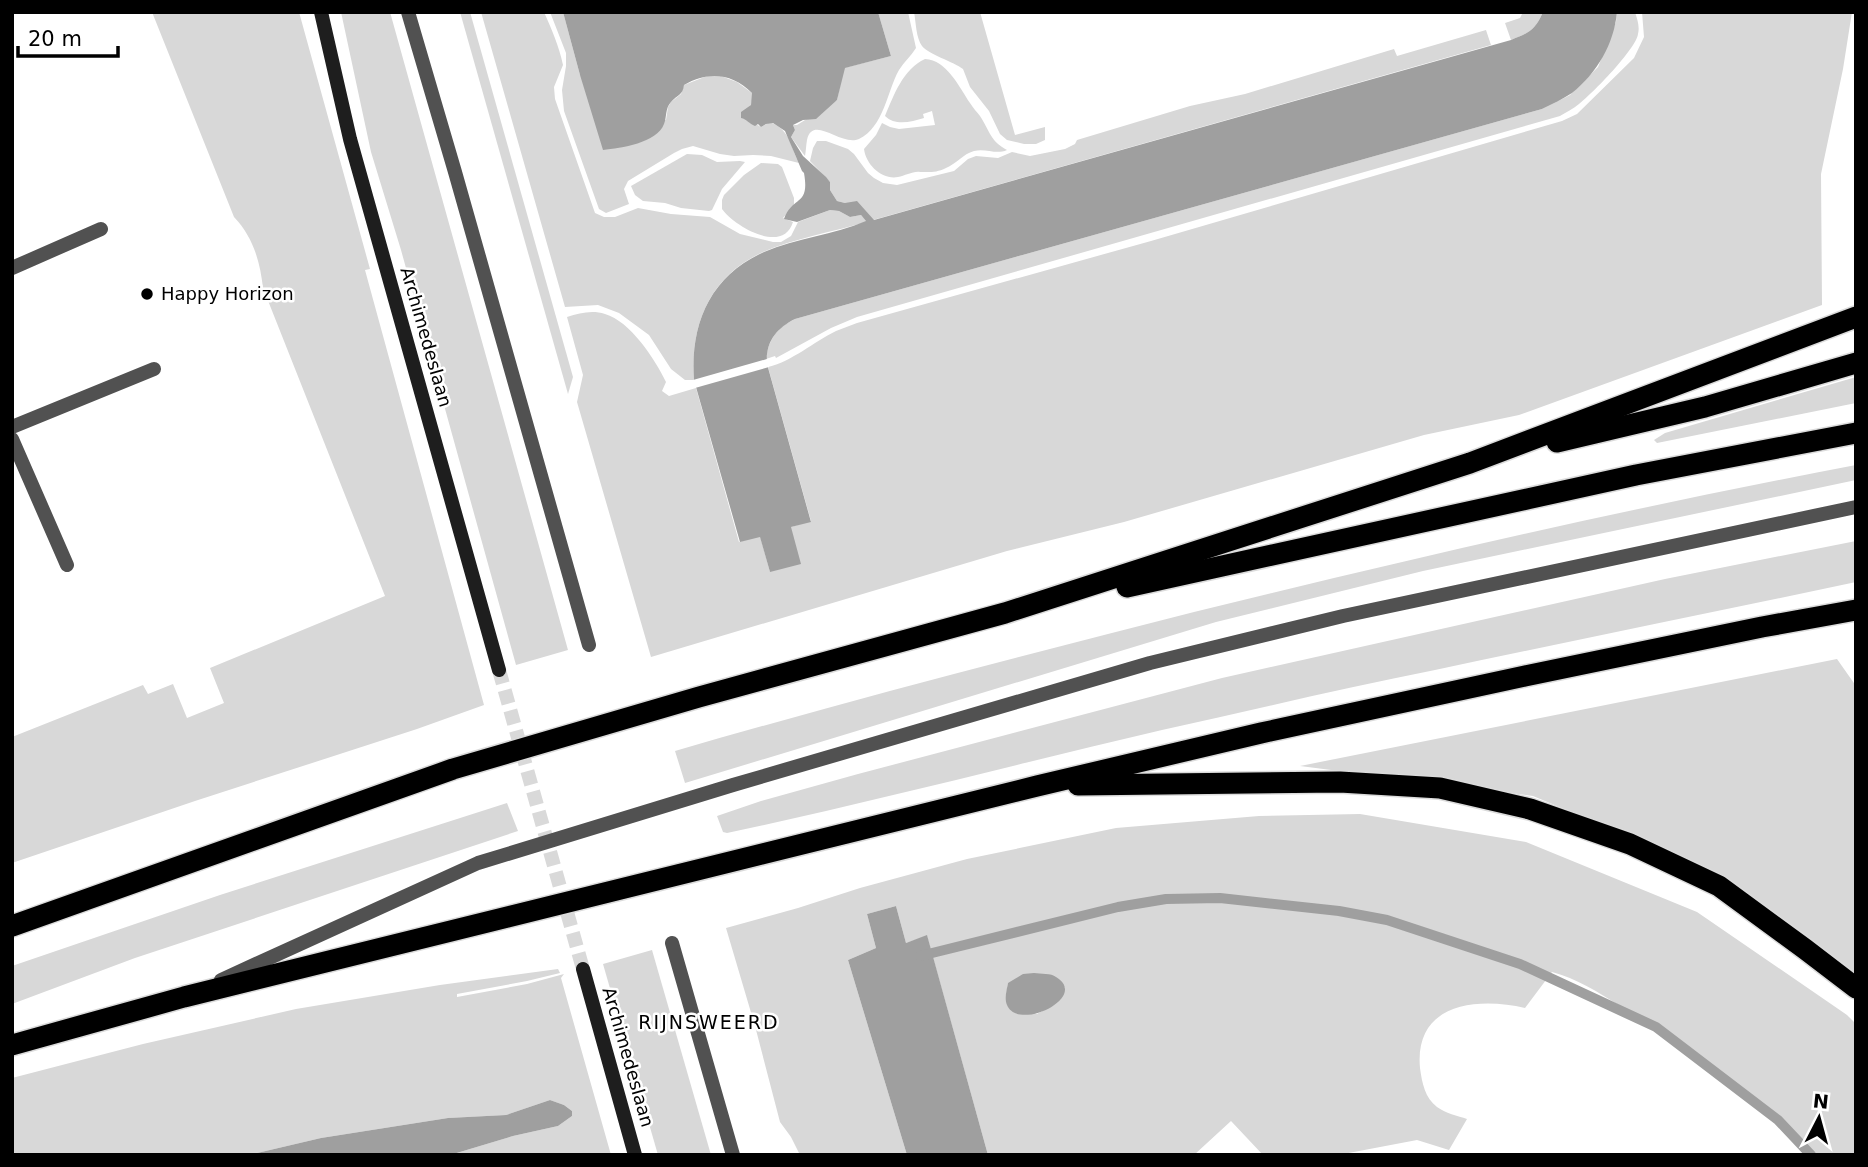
<svg xmlns="http://www.w3.org/2000/svg" width="1868" height="1167" viewBox="0 0 1868 1167" font-family="'DejaVu Sans',sans-serif">
  <style>
    .green { fill: #d8d8d8; fill-rule: evenodd }
    .water { fill: #9f9f9f }
    .pier { fill: #fff }
    .lines { fill: none; stroke-linecap: round; stroke-linejoin: round }
    .stream { stroke: #9f9f9f; stroke-width: 10 }
    .secondary-tunnel { stroke: #d9d9d9; stroke-width: 14; stroke-dasharray: 14 7; stroke-linecap: butt }
    .highway-casing { stroke: #dbdbdb; stroke-width: 24 }
    .lane { stroke: #515151; stroke-width: 14 }
    .secondary { stroke: #1e1e1e; stroke-width: 14 }
    .highway { stroke: #000; stroke-width: 21 }
    .poi-dot { fill: #000; stroke: #fff; stroke-width: 2.5 }
    .labels { text-anchor: middle; stroke-width: 5; stroke-linejoin: round; paint-order: stroke }
    .poi-label { font-size: 18px; fill: #000; stroke: #fff; text-anchor: start }
    .street-label { font-size: 18px; fill: #000; stroke: #fff }
    .neighbourhood-label { font-size: 19px; letter-spacing: 2px; fill: #000; stroke: #fff }
  </style>
  <rect width="100%" height="100%" fill="#fff"/>
  <g class="green">
    <path d="M152 12H299L370 269 365 270 484 705 417 729 195 801 12 863V737L143 685 148 694 173 684 187 718 224 703 210 668 385 596 263 288C260 261 253 237 234 217Z"/>
    <polygon points="341,12 390,12 568,650 516,665 401,250 371,152"/>
    <polygon points="460,12 470,12 573,377 568,394"/>
    <path d="M481 12H544C552 30 559 46 563 65L554 87 555 99 595 213 604 217H615L638 208 671 214 710 217 740 234 773 242H781L791 236 798 222 830 210 839 211 850 217 861 215 867 222C835 231 793 239 763 252 710 276 690 324 694 380H685L671 369 649 335 619 313 598 305 565 307Z"/>
    <path d="M550 12H563L580 75 666 120 668 107 671 102 681 94 684 85 707 76H721L737 82 752 93V101L747 119 761 127 770 122C791 131 789 144 799 163L771 156 753 155 734 156 720 154 693 146 682 149 674 153 628 181 624 189 629 204 606 213 599 209 564 111 562 90 566 66V53Z"/>
    <path d="M878 12H908L916 48C911 56 904 62 899 70 887 91 884 127 859 139 841 147 813 114 807 140 806 145 806 151 805 156L791 137 795 130 793 125H797L837 100 844 68 891 56Z"/>
    <path d="M914 12H980L1015 135 1045 127V140L1036 144H1024L1007 140 1000 134 989 111 970 87 963 69C954 62 928 54 922 46 916 38 916 23 914 12Z"/>
    <path d="M1523 12H1543C1535 31 1528 33 1511 40L1505 23 1520 18Z"/>
    <path d="M1617 12H1635C1637 19 1640 26 1638 34 1636 49 1592 94 1579 104 1573 109 1566 112 1560 116L857 317 831 328 776 358 775 356 766 359C768 339 778 327 795 319L1542 109 1570 95 1598 67 1616 22Z"/>
    <path d="M1642 12H1852L1843 69 1821 174 1822 305 1519 415 1424 435 1124 522 1007 551 651 657 577 402 583 375 567 317C580 313 592 310 605 314 630 321 655 359 666 382L662 391 669 396 696 388 739 542 760 536 770 572 791 527 811 521 768 367C793 361 813 342 836 331 843 328 850 326 857 323L1151 241 1562 121 1577 114 1634 58 1644 37Z"/>
    <polygon points="1486,30 1491,45 873,220 845,203 837,201 830,190 830,182 810,161 813,148 817,141 826,141 848,149 854,154 868,173 874,178 883,183 897,185 954,171 968,159 976,156 998,158 1012,152 1030,156 1065,149 1075,144 1077,140 1190,106 1245,94 1394,49 1397,56"/>
    <path d="M925 59C947 60 959 87 970 103 973 108 977 112 980 116 990 131 990 141 1007 150 996 155 986 148 974 151 963 154 956 164 946 168 936 173 929 172 920 172 913 171 905 176 898 177 882 180 866 165 864 149L876 135 882 123 890 127 899 129 935 125 932 111 923 114 924 118C911 122 895 126 885 116 894 95 903 69 925 59Z"/>
    <polygon points="687,154 702,155 717,162 740,161 745,162 722,189 712,210 709,211 681,208 665,203 643,201 635,195 631,186"/>
    <path d="M761 163 778 164 782 167 794 198V205L783 218 793 222C783 255 734 226 722 209V200L724 195 744 175Z"/>
    <polygon points="1856,377 1856,403 1657,443 1654,440 1665,433"/>
    <path d="M1856 465V480L1423 571 1216 622 685 783 675 751C847 701 1021 656 1194 612 1414 558 1634 507 1856 465Z"/>
    <path d="M1856 541V582C1716 612 1575 640 1435 670 1343 688 1253 710 1162 730 1017 764 872 802 727 833L723 832 717 816 761 801 858 774 1222 678 1665 579Z"/>
    <polygon points="1837,659 1856,686 1856,976 1716,872 1533,796 1300,766"/>
    <polygon points="507,803 518,831 135,958 12,1004 12,966 220,895"/>
    <path d="M1360 814 1526 842 1697 912 1847 1015 1856 1024V1155H1814C1754 1098 1690 1048 1619 1005 1599 993 1576 978 1552 972L1525 1008C1477 997 1414 1003 1420 1068 1422 1083 1425 1098 1437 1107 1445 1113 1458 1116 1467 1119L1449 1150 1417 1140 1338 1155H1263L1231 1121 1194 1155H988L927 936 906 943 896 906 867 914 876 948 848 960 907 1155H800L791 1137 780 1122 755 1026 726 928 798 908 860 888 967 859 1116 828 1259 816ZM1008 983 1065 987C1063 1004 1051 1006 1037 1014L1007 1005 1006 995Z"/>
    <polygon points="652,950 711,1155 658,1155 603,964"/>
    <polygon points="558,969 560,973 527,981 457,994 457,997 527,984 564,974 561,978 611,1155 450,1155 513,1136 558,1126 572,1116 572,1111 564,1105 550,1100 506,1115 448,1118 321,1138 249,1155 12,1155 12,1078 143,1044 296,1009 440,985"/>
  </g>
  <g class="water">
    <path d="M563 12H878L891 56 845 68 837 100 816 119 803 120 793 125 795 130 791 137 803 156 826 177 830 182V190L837 201 845 203 857 201 874 220 1511 40C1528 33 1535 31 1543 12H1617C1614 44 1597 73 1572 93 1563 99 1552 104 1542 109L795 319C777 328 765 342 767 364L811 522 791 527 801 564 770 572 760 537 740 542 694 380C690 324 710 276 764 252 796 238 834 235 866 221L861 215 850 217 839 211 830 210 797 222 784 219C793 195 810 207 804 173L802 171 785 131 773 123 766 124 761 127 758 124 755 126C749 124 747 119 741 118V112L751 105 752 93C732 73 708 71 684 85 683 95 677 95 671 102 665 108 667 117 664 124 657 143 621 148 603 150L580 75Z"/>
    <polygon points="896,906 906,943 927,935 988,1155 907,1155 848,960 876,948 867,914"/>
    <path d="M1034 973C1041 974 1051 973 1056 977 1090 997 1018 1032 1007 1005 1004 998 1007 989 1008 983L1023 974Z"/>
    <polygon points="550,1100 564,1105 572,1111 572,1116 558,1126 513,1136 450,1155 249,1155 321,1138 448,1118 506,1115"/>
  </g>
  <polygon class="pier" points="767,359 769,367 695,388 693,380"/>
  <g class="lines">
    <polyline class="stream" points="920,956 1118,907 1166,899 1220,898 1339,911 1387,920 1520,964 1656,1027 1778,1120 1811,1155"/>
    <polyline class="secondary-tunnel" points="499,670 583,969"/>
    <defs>
      <g id="highway">
        <polyline points="1557,442 1705,407 1856,363"/>
        <polyline points="1127,587 1636,475 1856,433"/>
        <polyline points="1078,785 1340,782 1440,788 1530,809 1630,844 1719,886 1805,949 1856,988"/>
        <polyline points="12,926 453,769 699,697 1005,613 1470,463 1856,317"/>
        <polyline points="12,1045 184,997 1037,786 1261,733 1525,676 1762,627 1856,610"/>
      </g>
    </defs>
    <use href="#highway" class="highway-casing"/>
    <g class="lane">
      <polyline points="408,12 455,172 589,645"/>
      <polyline points="12,268 101,229"/>
      <polyline points="12,427 154,369"/>
      <polyline points="12,439 67,565"/>
      <polyline points="672,943 733,1155"/>
      <polyline points="221,980 478,863 733,785 1150,663 1343,616 1856,507"/>
    </g>
    <g class="secondary">
      <polyline points="321,12 350,139 499,670"/>
      <polyline points="583,969 635,1155"/>
    </g>
    <use href="#highway" class="highway"/>
  </g>
  <circle class="poi-dot" cx="147" cy="294" r="7"/>
  <g class="labels">
    <g class="poi-label">
      <text x="161" y="300">Happy Horizon</text>
    </g>
    <g class="street-label">
      <text transform="translate(426 337) rotate(74)" y="6">Archimedeslaan</text>
      <text transform="translate(628 1057) rotate(74)" y="6">Archimedeslaan</text>
    </g>
    <g class="neighbourhood-label">
      <text x="709" y="1029">RIJNSWEERD</text>
    </g>
  </g>
  <rect width="1868" height="1167" fill="none" stroke="#000000" stroke-width="28"/>
  <g transform="translate(1819 1118) rotate(6)" stroke="#ffffff" stroke-width="5" paint-order="stroke">
  <path d="M0-5L12 26L0 18L-12 26Z" fill="#000000"/>
  <text y="-10" font-size="19" font-weight="bold" text-anchor="middle" fill="#000000">N</text>
  </g>
  <path d="M18 46v10h100v-10" fill="none" stroke="#000000" stroke-width="3.5"/>
  <text x="28" y="46" font-size="21" fill="#000000" stroke="#ffffff" stroke-width="5" paint-order="stroke">20 m</text>
</svg>
